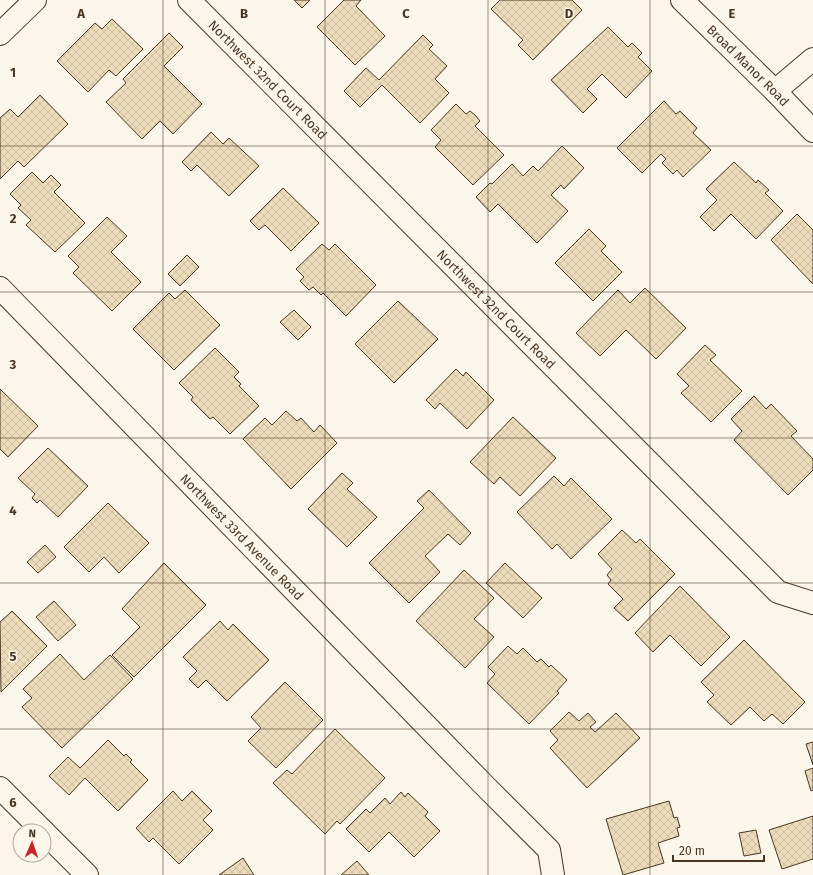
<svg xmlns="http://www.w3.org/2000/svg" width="813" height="875" viewBox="0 0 813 875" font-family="'Fira Sans',sans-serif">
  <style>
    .building { fill: url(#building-cross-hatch); stroke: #4a3520 }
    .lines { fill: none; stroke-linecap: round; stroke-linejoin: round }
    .street-casing { stroke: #4a3520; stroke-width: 24 }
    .street { stroke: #fbf6e9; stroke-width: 22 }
    .grid { fill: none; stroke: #4a3520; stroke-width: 1; stroke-opacity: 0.55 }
    .labels { text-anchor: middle; stroke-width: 3; stroke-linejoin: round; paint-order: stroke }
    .street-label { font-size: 13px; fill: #4a3520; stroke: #fbf6e9 }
    .grid-label { font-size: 13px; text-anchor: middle; font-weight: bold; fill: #4a3520; stroke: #fbf6e9; stroke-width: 3; stroke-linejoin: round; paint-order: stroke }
  </style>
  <defs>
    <pattern id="building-cross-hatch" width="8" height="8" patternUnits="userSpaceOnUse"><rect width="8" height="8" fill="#ecdcbc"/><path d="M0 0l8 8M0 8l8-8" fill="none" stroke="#ccbda1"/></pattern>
  </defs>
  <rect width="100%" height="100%" fill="#fbf6e9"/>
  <g class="building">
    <polygon points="294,0 310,0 302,8"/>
    <polygon points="344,0 361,0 356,6 385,36 355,65 317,27"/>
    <polygon points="500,0 572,0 582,10 533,60 518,45 523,40 491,9"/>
    <polygon points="112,19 143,49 116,76 109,70 88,92 57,61 95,23 102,29"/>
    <polygon points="608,27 628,47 632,43 642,53 638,57 652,71 626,98 602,74 587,89 597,99 583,113 551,80"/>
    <polygon points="169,33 183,47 164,66 202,104 173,134 160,121 142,139 106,102 126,83 123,79"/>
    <polygon points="423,35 433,45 429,49 447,66 435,79 449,93 420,123 382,85 360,107 344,91 366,68 379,80"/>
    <polygon points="40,95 68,124 24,167 18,161 0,179 0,118 10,109 18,117"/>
    <polygon points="664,101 676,114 680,111 697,128 693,133 711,150 683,177 677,170 673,174 662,163 666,159 661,154 642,173 617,148"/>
    <polygon points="456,104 466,114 470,111 475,115 480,121 475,126 504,155 473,185 435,147 441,140 431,130"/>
    <polygon points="211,132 223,144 229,138 259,166 229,196 197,165 191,171 182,162"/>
    <polygon points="562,146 584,168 564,189 561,185 551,195 568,211 537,243 498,204 490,212 476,197 490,183 492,184 512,164 523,176 533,166 538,171"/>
    <polygon points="734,162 756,183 758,180 769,190 765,193 783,211 756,239 731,214 714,231 700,217 717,200 706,189"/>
    <polygon points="32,172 43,183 51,175 61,185 54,192 85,223 55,252 26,225 31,220 18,208 21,205 10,194"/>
    <polygon points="283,188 319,223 291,251 265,225 259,230 250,221"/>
    <polygon points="797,214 813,230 813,284 771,240"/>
    <polygon points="107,217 127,236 111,252 141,282 112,311 73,273 79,267 68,256"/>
    <polygon points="589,229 606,246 601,251 622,272 593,301 555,263"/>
    <polygon points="322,244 329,250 335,244 376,285 346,316 323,293 321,295 313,287 309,290 300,281 304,277 296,269"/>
    <polygon points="187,255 199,267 180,286 168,274"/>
    <polygon points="645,288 686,328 656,359 626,330 600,356 576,333 618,290 630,303"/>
    <polygon points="185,290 220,325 174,370 133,329 169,293 175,299"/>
    <polygon points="398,301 438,339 394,383 355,344"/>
    <polygon points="294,310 311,327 298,340 280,322"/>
    <polygon points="705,345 716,355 710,360 742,391 711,422 681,393 689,386 677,374"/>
    <polygon points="215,348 239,372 234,377 241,384 239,386 259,406 230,434 213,417 210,419 191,400 193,397 179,383"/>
    <polygon points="456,369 463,376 466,372 494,400 467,429 440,403 435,409 426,400"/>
    <polygon points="0,389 38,426 8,457 0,449"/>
    <polygon points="754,396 766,409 771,404 797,431 791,436 813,459 813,470 788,495 734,440 742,431 731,419"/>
    <polygon points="286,411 297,421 301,418 314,432 320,425 337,443 291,489 243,439 265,418 272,425"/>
    <polygon points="513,417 556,458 520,496 500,477 494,484 470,462"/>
    <polygon points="48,448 88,486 58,517 40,500 37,503 32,498 35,494 18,478"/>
    <polygon points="342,473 353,483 347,489 377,517 347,547 308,509"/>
    <polygon points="554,476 564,486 571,478 612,519 571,559 557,544 552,549 517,512"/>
    <polygon points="429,490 471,533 460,545 448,534 425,556 440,572 409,603 369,563 424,508 417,501"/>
    <polygon points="108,503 149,543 119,573 104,557 89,572 64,547"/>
    <polygon points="622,530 636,543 640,539 675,574 628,621 614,608 623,599 608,584 611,580 607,575 612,569 598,554"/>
    <polygon points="45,545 56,557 38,573 27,562"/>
    <polygon points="164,563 206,605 134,677 112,655 140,627 122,609"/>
    <polygon points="505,563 542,598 523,618 486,583"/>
    <polygon points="464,570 494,598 474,619 494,637 465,668 416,621"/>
    <polygon points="680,586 730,637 701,666 670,635 653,652 635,633"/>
    <polygon points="54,601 76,625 58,641 36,617"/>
    <polygon points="12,611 47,646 1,692 0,622"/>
    <polygon points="220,621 228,630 233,624 269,660 227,701 206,680 198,688 189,679 197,671 183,657"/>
    <polygon points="744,640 805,702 783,724 772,714 764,721 750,707 731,725 707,702 714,695 701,682"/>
    <polygon points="508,646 517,654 523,648 537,662 541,659 549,667 551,665 567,680 557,691 559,693 529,724 487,683 495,674 488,667"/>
    <polygon points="60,654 84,680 110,655 133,679 62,748 22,707 32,698 23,689"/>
    <polygon points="285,682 323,720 276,768 248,741 261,728 251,717"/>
    <polygon points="569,712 579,721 588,713 596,722 590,727 595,732 616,713 640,738 587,788 550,748 558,740 550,731"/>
    <polygon points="335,729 385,778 340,824 337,821 325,834 273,783 287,770 292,774"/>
    <polygon points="108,740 124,756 126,754 132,760 130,762 148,780 118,811 85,778 69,795 49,776 68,757 80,768"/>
    <polygon points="813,742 813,765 806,744"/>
    <polygon points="813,768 813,790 811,791 805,771"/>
    <polygon points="173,791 182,801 192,791 212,811 203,820 213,830 179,864 153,838 149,842 136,828"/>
    <polygon points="401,792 405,797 408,793 428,812 425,816 440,831 414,857 389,832 369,852 346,829 366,809 370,813 385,798 390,804"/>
    <polygon points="669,801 674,818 677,817 680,827 677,828 679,836 658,843 664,863 623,875 606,819"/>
    <polygon points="813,816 813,859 782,869 769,830"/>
    <polygon points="756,830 761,853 744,856 739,833"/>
    <polygon points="243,858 254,875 219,875"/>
    <polygon points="357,861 369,875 341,875"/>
  </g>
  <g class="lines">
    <defs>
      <g id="street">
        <path id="s1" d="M189 0 778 592 813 603"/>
        <path id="s2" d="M682 0 775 91 813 131"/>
        <polyline points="0,34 35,0"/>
        <polyline points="775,91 813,59"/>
        <path id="s3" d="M0 288 484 785 549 850 553 875"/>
        <polyline points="0,788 43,831"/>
        <polyline points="44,832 87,875"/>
      </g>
    </defs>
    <use href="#street" class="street-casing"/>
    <use href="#street" class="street"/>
  </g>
  <path class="grid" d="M163 0V875M325 0V875M488 0V875M650 0V875M0 146H813M0 292H813M0 438H813M0 583H813M0 729H813"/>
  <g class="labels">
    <g class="street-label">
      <text dy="5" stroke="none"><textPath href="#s2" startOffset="93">Broad Manor Road</textPath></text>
      <text dy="5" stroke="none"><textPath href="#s1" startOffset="112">Northwest 32nd Court Road</textPath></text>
      <text dy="5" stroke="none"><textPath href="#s1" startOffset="436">Northwest 32nd Court Road</textPath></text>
      <text dy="5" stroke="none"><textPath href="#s3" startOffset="347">Northwest 33rd Avenue Road</textPath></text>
    </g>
  </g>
  <g class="grid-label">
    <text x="81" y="18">A</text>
    <text x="244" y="18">B</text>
    <text x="406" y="18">C</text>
    <text x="569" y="18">D</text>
    <text x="732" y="18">E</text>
    <text x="13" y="77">1</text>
    <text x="13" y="223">2</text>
    <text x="13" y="369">3</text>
    <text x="13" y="515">4</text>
    <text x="13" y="661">5</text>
    <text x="13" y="807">6</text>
  </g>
  <g transform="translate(32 843) rotate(2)"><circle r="19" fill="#fbf6e9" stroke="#b4a999"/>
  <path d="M0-3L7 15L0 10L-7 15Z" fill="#c62828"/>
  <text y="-6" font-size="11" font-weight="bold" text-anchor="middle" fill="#4a3520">N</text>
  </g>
  <path d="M673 855v6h91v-6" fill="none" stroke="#4a3520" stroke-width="2"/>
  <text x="679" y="855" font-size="12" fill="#4a3520" stroke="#fbf6e9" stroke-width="3" paint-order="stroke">20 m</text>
</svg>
